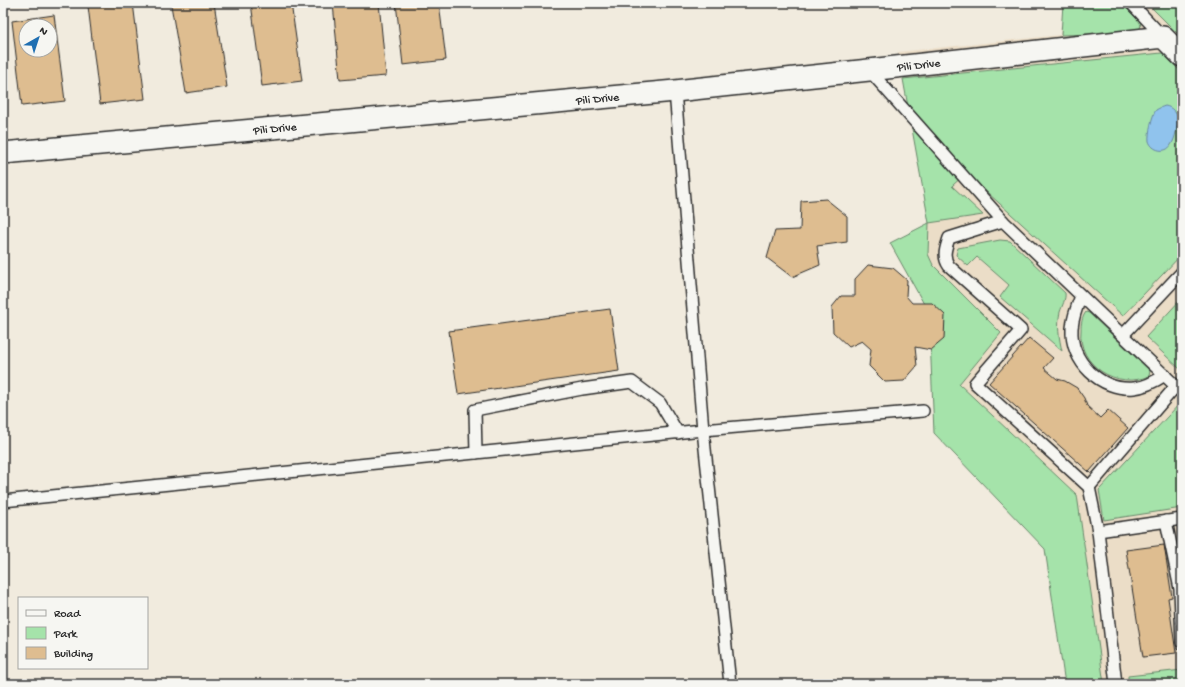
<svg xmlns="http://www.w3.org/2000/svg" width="1185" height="687" viewBox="0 0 1185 687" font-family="'Gochi Hand',sans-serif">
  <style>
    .built { fill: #ebddc7 }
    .green { fill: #a5e3aa; stroke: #68876a }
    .water { fill: #90c3ed; stroke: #68869f }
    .building { fill: #debd90; stroke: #2b2b2b; fill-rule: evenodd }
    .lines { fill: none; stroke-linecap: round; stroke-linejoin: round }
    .lane-casing { stroke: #2b2b2b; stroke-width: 14 }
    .street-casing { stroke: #2b2b2b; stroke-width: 24 }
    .lane { stroke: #f6f6f2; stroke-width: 11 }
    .street { stroke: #f6f6f2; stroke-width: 21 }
    .labels { text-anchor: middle; stroke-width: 3.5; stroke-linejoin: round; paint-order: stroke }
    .street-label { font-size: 12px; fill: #2b2b2b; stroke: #f6f6f2 }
  </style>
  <rect width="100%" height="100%" fill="#f1ebde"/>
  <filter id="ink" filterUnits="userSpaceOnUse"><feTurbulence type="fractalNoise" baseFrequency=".025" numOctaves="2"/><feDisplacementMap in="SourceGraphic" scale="8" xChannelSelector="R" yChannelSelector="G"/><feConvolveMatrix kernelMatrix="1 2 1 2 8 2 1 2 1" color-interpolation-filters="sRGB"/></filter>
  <g filter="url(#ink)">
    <polygon class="built" points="1063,3 1182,3 1182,684 1065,684 1045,549 934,433 929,313 890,243 929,223 898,52 1060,35"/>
    <g class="green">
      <path d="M1063 3H1121L1140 22C1142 28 1139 30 1135 33L1061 35Z"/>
      <polygon points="1147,3 1182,3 1182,38"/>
      <polygon points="1162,53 1182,73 1182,254 1123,316 966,173 952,186 983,215 929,223 928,254 933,265 1001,333 959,384 1077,495 1104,684 1065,684 1045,549 934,433 929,313 890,243 929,223 903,79"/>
      <path d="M1000 240 1010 241 1065 293C1066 299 1062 306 1060 312 1057 325 1059 338 1062 351L1000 297 1009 285 977 257 968 266 956 255 958 248Z"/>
      <polygon points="1182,298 1182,371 1146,337"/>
      <path d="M1086 312 1089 313 1150 371 1149 376C1118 390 1077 366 1081 330 1081 324 1082 317 1086 312Z"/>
      <polygon points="1182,401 1182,508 1104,520 1099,490"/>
      <polygon points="1182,670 1182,684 1128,684 1128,676"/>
    </g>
    <path class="water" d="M1165 106C1172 107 1175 112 1179 118 1177 126 1176 138 1171 145 1166 154 1152 151 1149 141 1148 134 1152 115 1156 110 1159 108 1162 107 1165 106Z"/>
    <g class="building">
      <polygon points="115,3 133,3 145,99 100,104 88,6"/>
      <polygon points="182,3 214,3 227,87 186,93 171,5"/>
      <polygon points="251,3 291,3 302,81 262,86"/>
      <polygon points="333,3 379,3 386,76 340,80"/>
      <polygon points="396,3 439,3 446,60 403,65"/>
      <path d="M54 15 65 101 22 106 12 21ZM26 26H50V50H26Z"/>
      <polygon points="826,199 847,216 847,242 817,246 820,265 792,277 767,258 775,231 800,230 801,201"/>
      <polygon points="868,265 893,268 907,280 906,296 912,303 932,303 945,315 944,339 931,350 915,347 917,366 904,381 885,382 869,366 871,349 862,341 849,347 833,332 832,307 841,296 855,296 855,279"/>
      <polygon points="610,309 619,371 458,394 449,331"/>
      <polygon points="1029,338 1053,358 1044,368 1057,379 1065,381 1077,388 1084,398 1087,406 1100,418 1108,410 1128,428 1089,472 989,383"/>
      <polygon points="1164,545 1172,597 1168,598 1176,653 1143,657 1126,550"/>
    </g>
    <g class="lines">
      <defs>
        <g id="lane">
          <polyline points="1131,3 1163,37"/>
          <polyline points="869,70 1003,221 1182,392"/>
          <polyline points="675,91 703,430 730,684"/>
          <path d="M1003 221 949 238C946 248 942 256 949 266L1021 330 975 383 1089 487 1098 531 1116 684"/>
          <path d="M1081 296C1077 306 1073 316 1072 328 1070 362 1101 391 1134 388 1146 387 1156 381 1165 375"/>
          <polyline points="1123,335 1182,272"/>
          <polyline points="476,453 475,410 582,389 632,382 660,403 678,433"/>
          <polyline points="1089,487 1176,386"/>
          <polyline points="3,501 703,430 923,411"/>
          <polyline points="1166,521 1180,589 1182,643"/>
          <polyline points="1098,531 1182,519"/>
        </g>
        <g id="street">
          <path id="s1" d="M3 153 675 91 869 70 1163 37 1182 56"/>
        </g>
      </defs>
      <use href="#lane" class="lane-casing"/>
      <use href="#street" class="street-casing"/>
      <use href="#lane" class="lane"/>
      <use href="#street" class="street"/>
    </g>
  </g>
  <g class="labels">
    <g class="street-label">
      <text dy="4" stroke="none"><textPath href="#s1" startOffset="920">Pili Drive</textPath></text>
      <text dy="4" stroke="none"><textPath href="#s1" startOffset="597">Pili Drive</textPath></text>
      <text dy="4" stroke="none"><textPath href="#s1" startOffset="273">Pili Drive</textPath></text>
    </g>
  </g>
  <rect width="1185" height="687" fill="none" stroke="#f6f6f2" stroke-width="16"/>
  <rect x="8" y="8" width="1169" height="671" fill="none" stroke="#2b2b2b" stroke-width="1.5" filter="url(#ink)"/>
  <rect x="18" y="597" width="130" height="72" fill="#f6f6f2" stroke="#a5a5a2"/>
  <rect x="26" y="610" width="20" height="6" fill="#f6f6f2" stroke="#a5a5a2"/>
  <text x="54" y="617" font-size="12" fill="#2b2b2b">Road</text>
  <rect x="26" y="627" width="20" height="12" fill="#a5e3aa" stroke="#a5a5a2"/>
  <text x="54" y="637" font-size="12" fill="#2b2b2b">Park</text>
  <rect x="26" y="647" width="20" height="12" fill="#debd90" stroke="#a5a5a2"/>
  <text x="54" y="657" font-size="12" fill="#2b2b2b">Building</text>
  <g transform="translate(38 38) rotate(39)"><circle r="19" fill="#f6f6f2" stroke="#a5a5a2"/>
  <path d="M0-3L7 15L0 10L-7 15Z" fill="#1f6fb2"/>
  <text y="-6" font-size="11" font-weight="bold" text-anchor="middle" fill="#2b2b2b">N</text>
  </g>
</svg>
